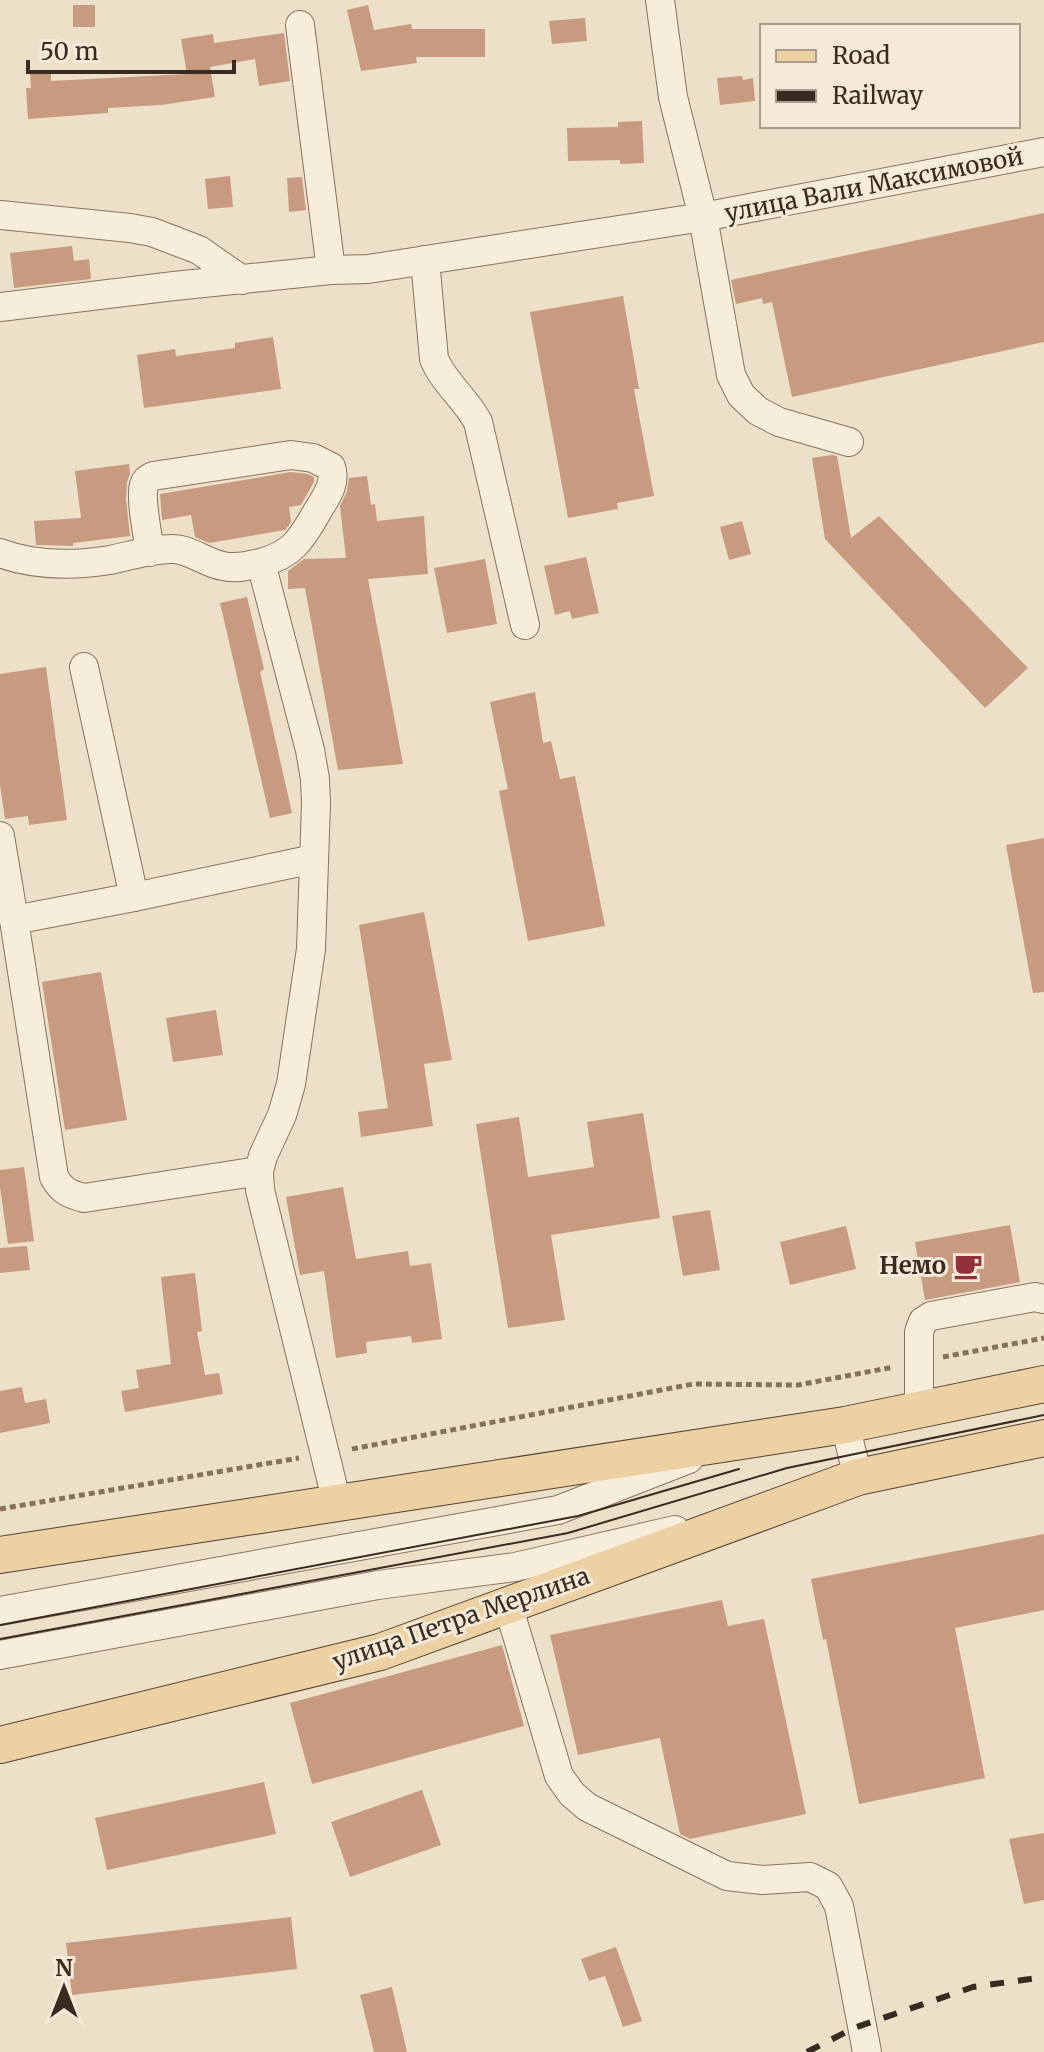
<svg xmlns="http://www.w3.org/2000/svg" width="1044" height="2052" viewBox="0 0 1044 2052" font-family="Merriweather,serif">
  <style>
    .building { fill: #c89a80 }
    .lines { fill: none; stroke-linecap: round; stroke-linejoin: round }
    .minor-casing { stroke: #88725e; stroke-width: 30 }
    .major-casing { stroke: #564132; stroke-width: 38 }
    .path { stroke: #88725e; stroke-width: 5; stroke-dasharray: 6 4; stroke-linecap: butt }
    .minor { stroke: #f7eddb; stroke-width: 28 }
    .major { stroke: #edd1a3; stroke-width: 36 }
    .tram { stroke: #392b21; stroke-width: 2 }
    .rail { stroke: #392b21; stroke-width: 6; stroke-dasharray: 14 14; stroke-linecap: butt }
    .labels { text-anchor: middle; stroke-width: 6; stroke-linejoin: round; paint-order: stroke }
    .street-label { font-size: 24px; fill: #392b21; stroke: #f4ead7 }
    .poi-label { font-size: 24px; font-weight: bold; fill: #392b21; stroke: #f4ead7; text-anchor: end }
  </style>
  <rect width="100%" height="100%" fill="#ece0c8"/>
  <g class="building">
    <rect x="73" y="5" width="22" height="22"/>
    <polygon points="368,5 374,30 411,24 412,29 485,29 485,57 416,57 417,63 361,71 347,10"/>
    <polygon points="585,18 587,41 552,44 549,21"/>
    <polygon points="284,33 290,81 259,86 255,59 210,67 215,97 161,105 108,108 108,113 28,119 26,88 31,88 30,73 51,71 51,81 187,74 181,39 213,34 214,43"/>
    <polygon points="742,76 743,80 753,78 755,101 720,105 717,78"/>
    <polygon points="642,121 644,163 620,164 620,160 568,161 567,128 618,127 618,122"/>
    <polygon points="230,176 233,207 208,209 205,179"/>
    <polygon points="302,177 306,210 289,212 287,178"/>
    <polygon points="1044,213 1044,342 792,397 772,302 763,304 762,298 736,304 731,280"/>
    <polygon points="72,246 74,261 89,259 91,279 14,288 10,253"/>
    <polygon points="623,296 639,389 634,389 654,496 617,503 618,509 568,518 530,312"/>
    <polygon points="273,337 281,389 144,408 137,355 175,349 176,356 235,348 235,343"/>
    <polygon points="832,455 837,456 851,538 879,516 1028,668 985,708 825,539 812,458"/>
    <polygon points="129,464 130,474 127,482 126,499 130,536 73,543 73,546 36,545 34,521 81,518 75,471"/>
    <polygon points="291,472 308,474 314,477 314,482 301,505 289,507 291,522 285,530 209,543 195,537 191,515 162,520 160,494"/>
    <polygon points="367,476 371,505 375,504 377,521 424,516 428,574 368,579 403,764 338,770 305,588 288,589 288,571 304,559 346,558 340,506 347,491 349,478"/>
    <polygon points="742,521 751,554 729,560 720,527"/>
    <polygon points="586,557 599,613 572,619 570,611 555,615 544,566"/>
    <polygon points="485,559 497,624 447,633 434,568"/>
    <polygon points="247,597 264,669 260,672 292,813 270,818 220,603"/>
    <polygon points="46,667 67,820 29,825 28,816 5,819 0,785 0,674"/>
    <polygon points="535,692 543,743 551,741 560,779 575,776 605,926 528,941 499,791 508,789 490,702"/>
    <polygon points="1044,838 1044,992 1033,993 1006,845"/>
    <polygon points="424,912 452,1060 424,1064 433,1126 361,1137 358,1112 388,1108 359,925"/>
    <polygon points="101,972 127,1120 65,1130 42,982"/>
    <polygon points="216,1010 223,1055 173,1062 166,1018"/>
    <polygon points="643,1113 660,1218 551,1235 565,1320 508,1328 476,1124 519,1117 528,1177 594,1167 587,1122"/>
    <polygon points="24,1167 34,1241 8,1244 0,1187 0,1170"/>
    <polygon points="343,1187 356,1259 408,1251 410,1266 431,1263 442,1339 412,1343 411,1336 366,1342 367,1353 336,1358 324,1271 300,1275 286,1197"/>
    <polygon points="710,1210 720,1270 683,1276 672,1216"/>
    <polygon points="1010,1225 1020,1282 925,1300 915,1242"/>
    <polygon points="846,1226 856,1269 790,1285 780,1242"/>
    <polygon points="27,1246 30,1270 0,1273 0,1248"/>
    <polygon points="195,1273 202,1331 197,1332 205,1375 219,1373 223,1394 125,1412 121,1391 139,1388 136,1370 171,1364 161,1277"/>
    <polygon points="22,1387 25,1403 46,1399 50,1423 0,1433 0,1391"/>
    <polygon points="1044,1534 1044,1610 955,1628 985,1778 859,1804 826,1639 823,1640 811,1579"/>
    <polygon points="722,1600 728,1626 764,1619 806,1814 690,1839 680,1834 660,1738 578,1755 550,1635"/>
    <polygon points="502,1645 524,1726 312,1784 290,1703"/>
    <polygon points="264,1782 276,1834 107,1870 95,1818"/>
    <polygon points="422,1790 441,1845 350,1877 331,1822"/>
    <polygon points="1044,1833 1044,1900 1024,1904 1009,1839"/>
    <polygon points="291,1917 297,1969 72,1995 66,1943"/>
    <polygon points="616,1947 642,2021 623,2027 605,1976 589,1981 581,1959"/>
    <polygon points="392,1987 407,2052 374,2052 360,1995"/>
  </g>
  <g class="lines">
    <defs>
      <g id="minor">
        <polyline points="660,0 673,97 703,217 731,375 741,395 758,411 779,422 849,442"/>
        <polyline points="300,25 331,270"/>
        <polyline points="0,215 130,228 152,232 199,250 242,280"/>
        <path d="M425 260 434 359C444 383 466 399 478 422L525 625"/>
        <polyline points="0,307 174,286 331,270 368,269 703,217 1044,152"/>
        <path d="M0 553C35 566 73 566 110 560 130 556 150 549 171 549 189 548 205 563 223 566 235 569 248 566 260 563 292 555 301 540 317 512 325 498 337 484 331 467L313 458 291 455 153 476C148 479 146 479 144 485 140 498 148 537 150 552"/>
        <polyline points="261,563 310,750 315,779 316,804 311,949 291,1084 282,1115 263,1156 259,1171 260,1190 337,1503"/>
        <polyline points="84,667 134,897"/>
        <polyline points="0,836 14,920"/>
        <path d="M259 1171 84 1198C69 1194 62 1191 54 1177L14 920 134 897 314 859"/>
        <polyline points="919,1410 919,1332 923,1321 931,1316 1035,1297 1044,1299"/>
        <polyline points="845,1425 858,1477"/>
        <polyline points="508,1605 559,1776 572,1794 587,1807 727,1876 762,1880 810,1877 828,1886 839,1906 867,2052"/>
        <polyline points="0,1611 558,1510 689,1459"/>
        <polyline points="0,1655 378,1585 515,1567 675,1530"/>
      </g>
      <g id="major">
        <polyline points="0,1555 845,1425 1044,1384"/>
        <polyline points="0,1745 380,1652 858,1477 1044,1438"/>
      </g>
    </defs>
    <use href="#minor" class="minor-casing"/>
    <use href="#major" class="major-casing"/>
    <g class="path">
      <polyline points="943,1357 1044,1338"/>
      <polyline points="352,1449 693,1384 798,1385 894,1367"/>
      <polyline points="0,1509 299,1458"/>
    </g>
    <use href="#minor" class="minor"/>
    <use href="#major" class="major"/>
    <g class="tram">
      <polyline points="0,1625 578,1516 739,1469"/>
      <polyline points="0,1639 568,1533 787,1468 1044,1415"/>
    </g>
    <polyline class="rail" points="807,2052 854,2028 973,1987 1044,1977"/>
  </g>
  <defs>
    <symbol id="cafe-bare" viewBox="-9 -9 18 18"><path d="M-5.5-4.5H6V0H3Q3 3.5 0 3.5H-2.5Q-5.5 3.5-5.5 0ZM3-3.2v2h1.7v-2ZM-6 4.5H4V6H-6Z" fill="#933138" stroke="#f4ead7" stroke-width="2.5" paint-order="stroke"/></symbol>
  </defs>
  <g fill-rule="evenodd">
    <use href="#cafe-bare" x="948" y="1246" width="40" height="40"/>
  </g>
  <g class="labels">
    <g class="street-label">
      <text transform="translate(874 185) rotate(-11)" y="8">улица Вали Максимовой</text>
      <text transform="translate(461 1619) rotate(-19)" y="8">улица Петра Мерлина</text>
    </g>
    <g class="poi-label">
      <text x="946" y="1274">Немо</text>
    </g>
  </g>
  <rect x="760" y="24" width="260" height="104" fill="#f4ead7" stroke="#a99e8e" stroke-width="2"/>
  <rect x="776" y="50" width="40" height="12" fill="#edd1a3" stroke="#a99e8e" stroke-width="2"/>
  <text x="832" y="64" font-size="24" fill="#392b21">Road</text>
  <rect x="776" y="90" width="40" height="12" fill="#392b21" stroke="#a99e8e" stroke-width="2"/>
  <text x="832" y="104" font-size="24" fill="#392b21">Railway</text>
  <g transform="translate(64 1988)" stroke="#f4ead7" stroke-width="6" paint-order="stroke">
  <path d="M0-6L14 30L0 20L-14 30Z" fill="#392b21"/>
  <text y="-12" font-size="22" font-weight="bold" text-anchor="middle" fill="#392b21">N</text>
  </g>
  <path d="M28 60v12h206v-12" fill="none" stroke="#392b21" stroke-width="4"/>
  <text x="40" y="60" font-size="24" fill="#392b21" stroke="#f4ead7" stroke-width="6" paint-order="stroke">50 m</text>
</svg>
